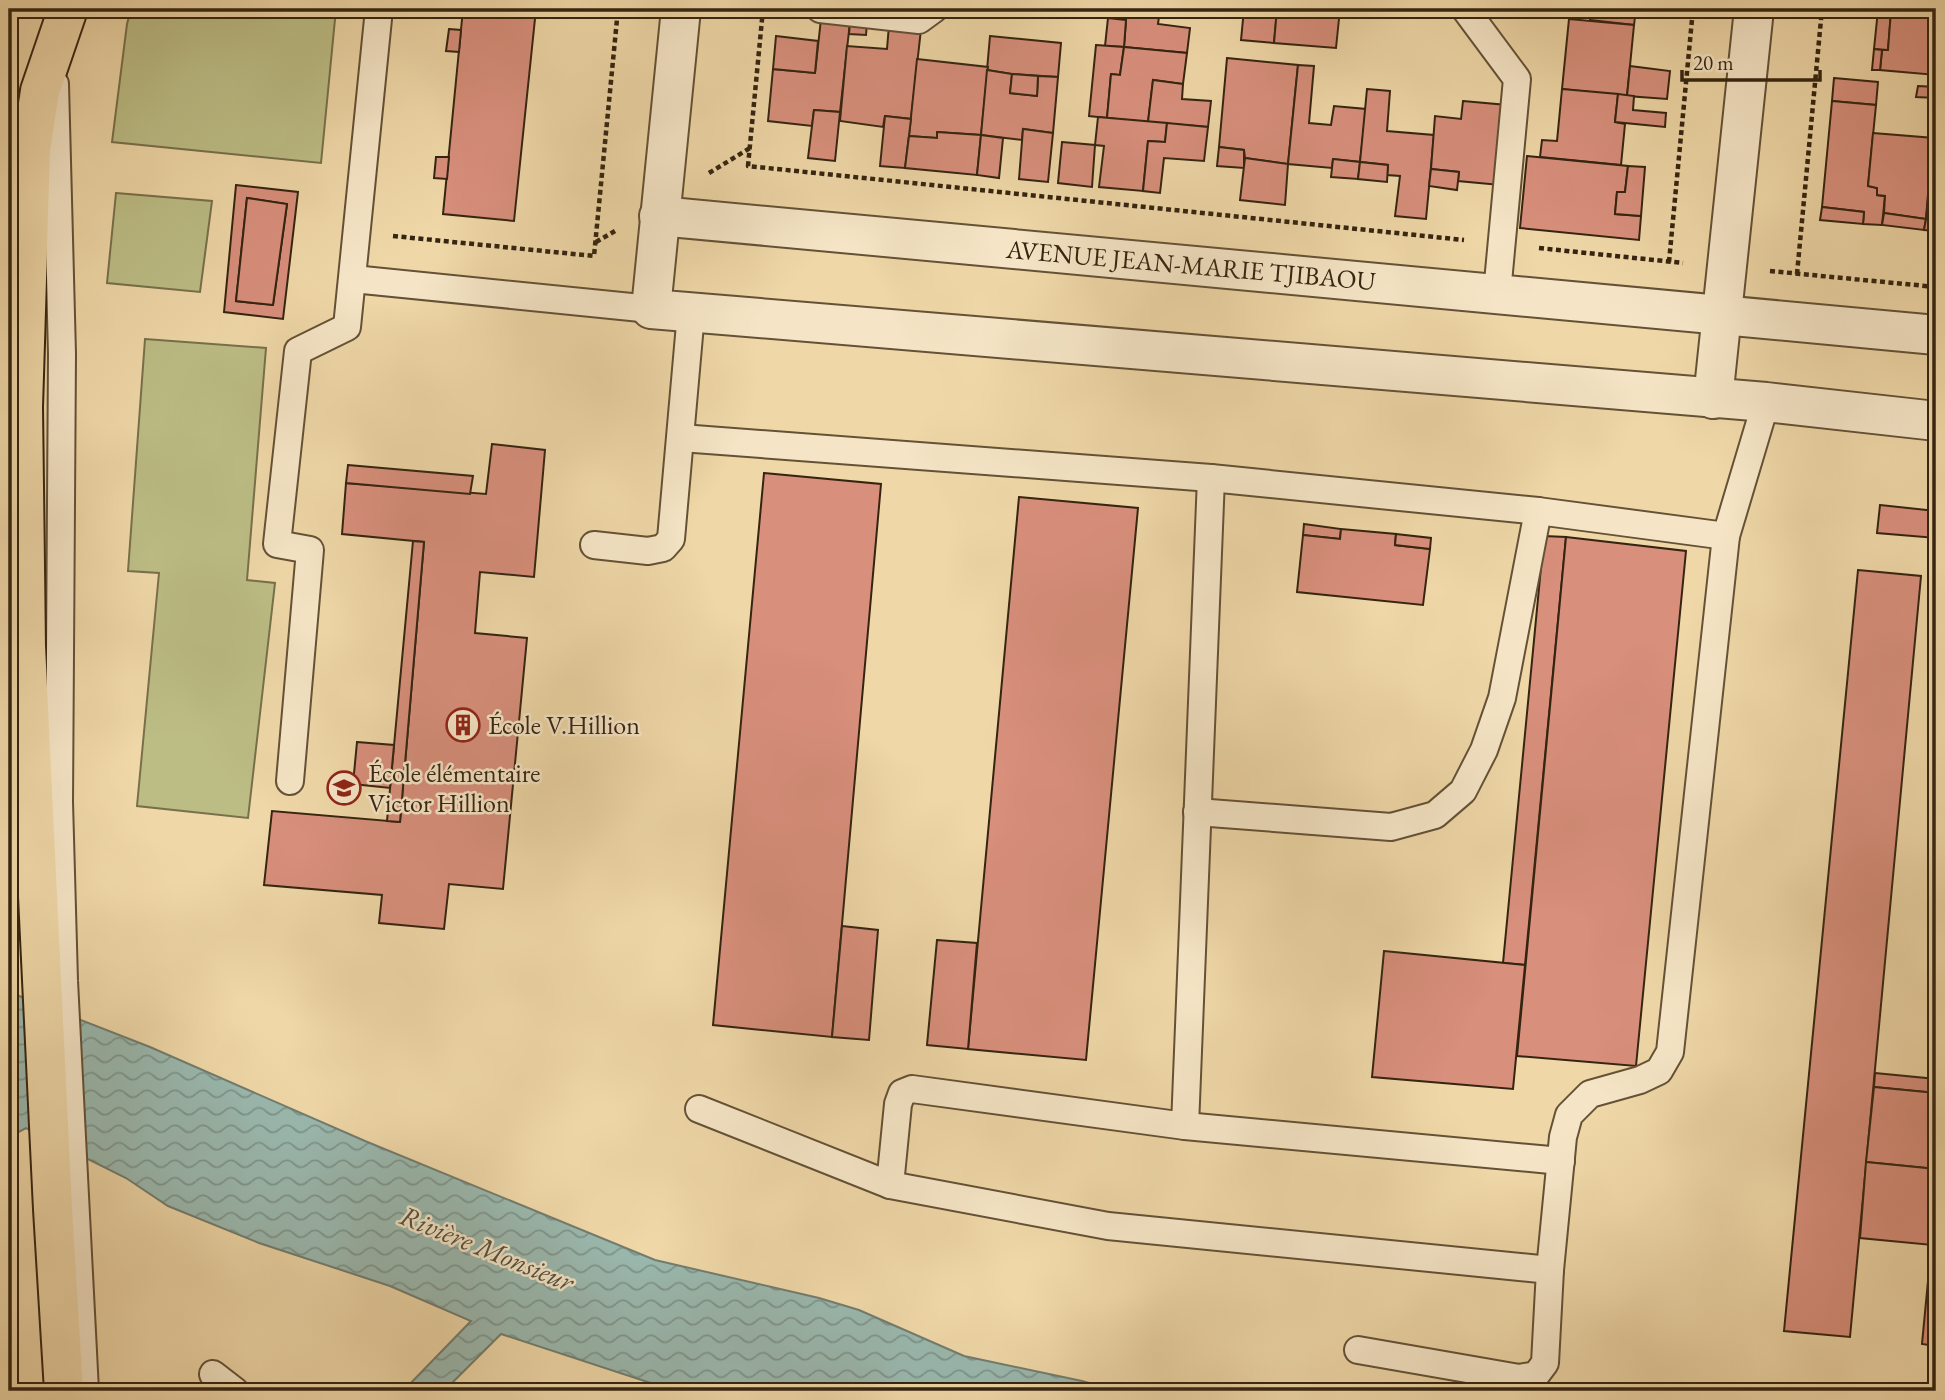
<svg xmlns="http://www.w3.org/2000/svg" width="1945" height="1400" viewBox="0 0 1945 1400" font-family="'EB Garamond',serif">
  <style>
    .pitch { fill: #bcbd85; stroke: #78704b; stroke-width: 2 }
    .water { fill: url(#water-waves); stroke: #727d6f; stroke-width: 2 }
    .building { fill: #d88f7c; stroke: #352411; stroke-width: 2; fill-rule: evenodd }
    .lines { fill: none; stroke-linecap: round; stroke-linejoin: round }
    .service-casing { stroke: #645136; stroke-width: 30 }
    .minor-casing { stroke: #645136; stroke-width: 42 }
    .motorway-casing { stroke: #352411; stroke-width: 42 }
    .path { stroke: #352411; stroke-width: 4.5; stroke-dasharray: 5 3.5; stroke-linecap: butt }
    .service { stroke: #f5e5c6; stroke-width: 26 }
    .minor { stroke: #f5e5c6; stroke-width: 38 }
    .motorway { stroke: #efd7a7; stroke-width: 38 }
    .labels { text-anchor: middle; stroke-width: 5; stroke-linejoin: round; paint-order: stroke }
    .street-label { font-size: 26px; fill: #352411; stroke: #f5e5c6 }
    .poi-label { font-size: 26px; fill: #352411; stroke: #f5e5c6; text-anchor: start }
    .water-label { font-size: 28px; font-style: italic; fill: #535040; stroke: #f5e5c6 }
  </style>
  <defs>
    <pattern id="water-waves" width="16" height="10" patternUnits="userSpaceOnUse" patternTransform="scale(1.75)"><rect width="16" height="10" fill="#9ab8ae"/><path d="M0 5q4-4 8 0t8 0" fill="none" stroke="#7e958c"/></pattern>
  </defs>
  <rect width="100%" height="100%" fill="#efd7a7"/>
  <filter id="stains"><feTurbulence type="fractalNoise" baseFrequency=".00286" numOctaves="4"/><feColorMatrix values="0 0 0 0 .2 0 0 0 0 .09 0 0 0 0 .02 0 0 0 .5 -.17"/></filter>
  <radialGradient id="worn" r=".72"><stop offset=".6" stop-color="#630" stop-opacity="0"/><stop offset="1" stop-color="#630" stop-opacity=".3"/></radialGradient>
  <g class="pitch">
    <polygon points="131,9 336,9 321,163 112,142 127,24"/>
    <polygon points="116,193 212,201 200,292 107,283"/>
    <polygon points="145,339 266,348 247,580 275,583 248,818 137,806 159,573 128,571"/>
  </g>
  <polygon class="water" points="9,992 150,1047 365,1141 655,1260 819,1298 859,1310 964,1356 1082,1381 1118,1391 675,1391 501,1334 444,1391 403,1391 471,1321 390,1286 259,1243 168,1206 126,1178 26,1128 9,1137"/>
  <g class="building">
    <polygon points="463,9 536,9 514,221 443,214"/>
    <polygon points="1118,9 1160,9 1158,24 1190,28 1187,53 1124,47 1126,20 1118,19"/>
    <polygon points="1244,9 1277,9 1274,43 1241,40"/>
    <polygon points="1277,9 1340,9 1336,48 1274,43"/>
    <polygon points="1592,9 1636,9 1634,25 1590,20"/>
    <polygon points="1891,9 1936,9 1936,15 1891,11"/>
    <polygon points="1878,10 1891,11 1888,50 1874,49"/>
    <polygon points="1891,11 1936,15 1936,75 1880,70 1882,50 1888,50"/>
    <polygon points="1108,18 1126,20 1124,47 1105,46"/>
    <polygon points="821,19 850,22 840,112 814,110 812,126 768,121 773,69 815,73"/>
    <polygon points="1569,19 1634,25 1627,96 1562,89"/>
    <polygon points="850,22 867,23 866,35 849,34"/>
    <polygon points="889,25 921,29 911,119 885,116 883,127 840,121 847,46 887,49"/>
    <polygon points="449,29 461,30 459,52 446,51"/>
    <polygon points="776,36 818,41 815,73 773,69"/>
    <polygon points="990,36 1061,43 1058,77 1012,74 987,70"/>
    <polygon points="1096,45 1124,47 1120,75 1111,74 1107,118 1089,116"/>
    <polygon points="1124,47 1187,53 1183,84 1153,80 1148,122 1107,118 1111,74 1120,75"/>
    <polygon points="1874,49 1882,50 1880,70 1872,70"/>
    <polygon points="1227,58 1298,65 1288,164 1245,158 1244,150 1219,147"/>
    <polygon points="917,59 988,67 981,135 937,132 937,138 909,136"/>
    <polygon points="1298,65 1314,66 1309,123 1331,125 1334,106 1366,109 1360,162 1333,159 1332,168 1288,164"/>
    <polygon points="1630,66 1670,71 1667,99 1627,96"/>
    <polygon points="987,70 1012,74 1010,93 1037,96 1038,76 1058,77 1053,133 1023,129 1022,140 981,135"/>
    <polygon points="1012,74 1038,76 1037,96 1010,93"/>
    <polygon points="1834,78 1878,82 1876,105 1832,101"/>
    <polygon points="1153,80 1183,84 1182,99 1211,101 1208,127 1148,122"/>
    <polygon points="1918,86 1936,87 1936,98 1916,97"/>
    <polygon points="1367,89 1390,91 1387,131 1434,135 1426,219 1395,216 1400,176 1387,175 1388,165 1360,162"/>
    <polygon points="1562,89 1618,94 1615,122 1625,124 1621,165 1540,157 1542,140 1557,141"/>
    <polygon points="1618,94 1634,96 1633,110 1666,113 1665,127 1615,122"/>
    <polygon points="1463,101 1507,105 1500,185 1458,181 1459,172 1431,169 1435,116 1461,119"/>
    <polygon points="1832,101 1876,105 1868,186 1877,188 1877,195 1885,196 1882,225 1863,224 1864,212 1822,207"/>
    <polygon points="814,110 840,112 835,161 808,158"/>
    <polygon points="885,116 911,119 905,168 880,166"/>
    <polygon points="1098,117 1167,123 1165,142 1148,141 1143,191 1099,187 1104,146 1095,145"/>
    <polygon points="1167,123 1208,127 1204,161 1164,158 1160,193 1143,191 1148,141 1165,142"/>
    <polygon points="1023,129 1053,133 1048,182 1019,179"/>
    <polygon points="937,132 981,135 977,175 905,168 909,136 937,138"/>
    <polygon points="1873,133 1934,138 1926,219 1884,213 1885,196 1877,195 1877,188 1868,186"/>
    <polygon points="981,135 1003,138 999,178 977,175"/>
    <polygon points="1062,142 1095,145 1092,187 1058,183"/>
    <polygon points="1219,147 1244,150 1244,168 1217,166"/>
    <polygon points="1527,156 1628,166 1625,192 1617,192 1615,214 1641,216 1639,240 1520,228"/>
    <polygon points="436,157 449,157 447,179 434,178"/>
    <polygon points="1931,157 1936,158 1936,219 1926,219"/>
    <polygon points="1245,158 1288,164 1285,205 1240,200"/>
    <polygon points="1333,159 1360,162 1358,179 1331,177"/>
    <polygon points="1360,162 1388,165 1387,182 1358,179"/>
    <polygon points="1628,166 1645,167 1641,216 1615,214 1617,192 1625,192"/>
    <polygon points="1431,169 1459,172 1457,190 1429,186"/>
    <path d="M236 185 298 192 283 319 224 312ZM247 198 287 204 273 305 236 301Z"/>
    <polygon points="247,198 287,204 273,305 236,301"/>
    <polygon points="1822,207 1864,212 1863,224 1820,220"/>
    <polygon points="1884,213 1926,219 1924,230 1882,225"/>
    <polygon points="1926,219 1936,219 1936,231 1924,230"/>
    <polygon points="492,444 545,450 534,577 480,572 475,633 527,638 503,889 449,884 444,929 379,923 382,895 264,885 272,811 400,822 424,542 342,534 346,483 486,494"/>
    <polygon points="348,465 473,476 470,494 346,483"/>
    <polygon points="764,473 881,484 832,1037 713,1025"/>
    <polygon points="1019,497 1138,508 1086,1060 968,1049"/>
    <polygon points="1880,505 1936,511 1936,538 1877,533"/>
    <polygon points="1304,524 1341,529 1340,539 1303,535"/>
    <polygon points="1341,529 1396,534 1395,545 1430,549 1423,605 1297,592 1303,535 1340,539"/>
    <polygon points="1396,534 1431,538 1430,549 1395,545"/>
    <polygon points="1544,536 1566,537 1525,965 1503,963"/>
    <polygon points="1566,537 1686,551 1636,1066 1517,1056"/>
    <polygon points="413,541 424,542 400,822 387,821"/>
    <polygon points="1858,570 1921,576 1850,1337 1784,1331"/>
    <polygon points="357,742 394,745 390,788 353,784"/>
    <polygon points="842,926 878,930 869,1040 832,1037"/>
    <polygon points="937,940 977,943 968,1049 927,1045"/>
    <polygon points="1384,951 1525,965 1513,1089 1372,1077"/>
    <polygon points="1875,1073 1936,1079 1936,1093 1874,1087"/>
    <polygon points="1874,1087 1936,1093 1936,1169 1866,1162"/>
    <polygon points="1866,1162 1936,1169 1932,1245 1860,1238"/>
    <polygon points="1936,1197 1936,1346 1922,1344"/>
  </g>
  <g class="lines">
    <defs>
      <g id="service">
        <polyline points="820,9 919,20 934,9"/>
        <polyline points="1465,9 1517,79 1497,293"/>
        <polyline points="55,84 62,354 59,802 64,981 85,1391"/>
        <polyline points="353,279 651,309"/>
        <polyline points="681,438 1211,478 1538,511 1726,536"/>
        <polyline points="594,545 648,551 663,548 671,539 691,313"/>
        <polyline points="290,781 310,550 277,544 298,351 347,327 379,9"/>
        <polyline points="1197,812 1391,827 1435,815 1463,791 1484,750 1502,698 1538,511"/>
        <polyline points="699,1109 890,1185 898,1104 902,1093 912,1089 1185,1126 1211,478"/>
        <polyline points="1185,1126 1561,1161"/>
        <polyline points="890,1185 1108,1226 1550,1270 1545,1363 1536,1375 1519,1378 1358,1350"/>
        <polyline points="1550,1270 1563,1137 1569,1115 1590,1094 1640,1080 1659,1071 1670,1052 1726,536 1766,402"/>
        <polyline points="213,1374 235,1391"/>
      </g>
      <g id="minor">
        <polyline points="681,9 651,309 1766,402 1936,421"/>
        <polyline points="659,216 1936,335"/>
        <polyline points="1713,399 1754,9"/>
      </g>
      <polyline id="motorway" points="64,1391 53,1209 26,646 23,407 31,150 40,91 68,9"/>
    </defs>
    <use href="#service" class="service-casing"/>
    <use href="#minor" class="minor-casing"/>
    <use href="#motorway" class="motorway-casing"/>
    <g class="path">
      <polyline points="763,9 748,166 1464,240"/>
      <polyline points="709,173 750,148"/>
      <polyline points="393,236 594,256 618,9"/>
      <polyline points="596,242 615,231"/>
      <polyline points="1539,248 1683,263"/>
      <polyline points="1669,262 1693,9"/>
      <polyline points="1770,271 1936,287"/>
      <polyline points="1797,274 1822,9"/>
    </g>
    <use href="#service" class="service"/>
    <use href="#minor" class="minor"/>
    <use href="#motorway" class="motorway"/>
  </g>
  <defs>
    <symbol id="building-ring" viewBox="-11 -11 22 22"><circle r="9.5" fill="#f5e5c6" stroke="#8f2418" stroke-width="1.5"/><path d="M-4-6H4V6H1V3H-1V6H-4ZM-2.5-4.3h1.7v1.8h-1.7ZM.8-4.3h1.7v1.8H.8ZM-2.5-1h1.7V.8h-1.7ZM.8-1h1.7V.8H.8Z" fill="#8f2418"/></symbol>
    <symbol id="school-ring" viewBox="-11 -11 22 22"><circle r="9.5" fill="#f5e5c6" stroke="#8f2418" stroke-width="1.5"/><path d="M0-5L7-2L0 1L-7-2ZM-4 1L0 2.5L4 1V4Q0 6-4 4Z" fill="#8f2418"/></symbol>
  </defs>
  <g fill-rule="evenodd">
    <use href="#building-ring" x="444" y="706" width="38" height="38"/>
    <use href="#school-ring" x="325" y="769" width="38" height="38"/>
  </g>
  <g class="labels">
    <g class="street-label">
      <text transform="translate(1191 265) rotate(5)" y="9">AVENUE JEAN-MARIE TJIBAOU</text>
    </g>
    <g class="poi-label">
      <text x="488" y="734">École V.Hillion</text>
      <text x="368" y="782">École élémentaire<tspan x="368" dy="30">Victor Hillion</tspan></text>
    </g>
    <g class="water-label">
      <text transform="translate(487 1248) rotate(22)" y="10">Rivière Monsieur</text>
    </g>
  </g>
  <rect width="1945" height="1400" fill="none" stroke="#efd7a7" stroke-width="35"/>
  <rect x="10" y="10" width="1924" height="1379" fill="none" stroke="#352411" stroke-width="3.5"/>
  <rect x="18" y="18" width="1910" height="1365" fill="none" stroke="#352411" stroke-width="2"/>
  <path d="M1682 70v10h138v-10" fill="none" stroke="#352411" stroke-width="3.5"/>
  <text x="1693" y="70" font-size="21" fill="#352411" stroke="#f5e5c6" stroke-width="5" paint-order="stroke">20 m</text>
  <rect width="100%" height="100%" filter="url(#stains)"/>
  <rect width="100%" height="100%" fill="url(#worn)"/>
</svg>
